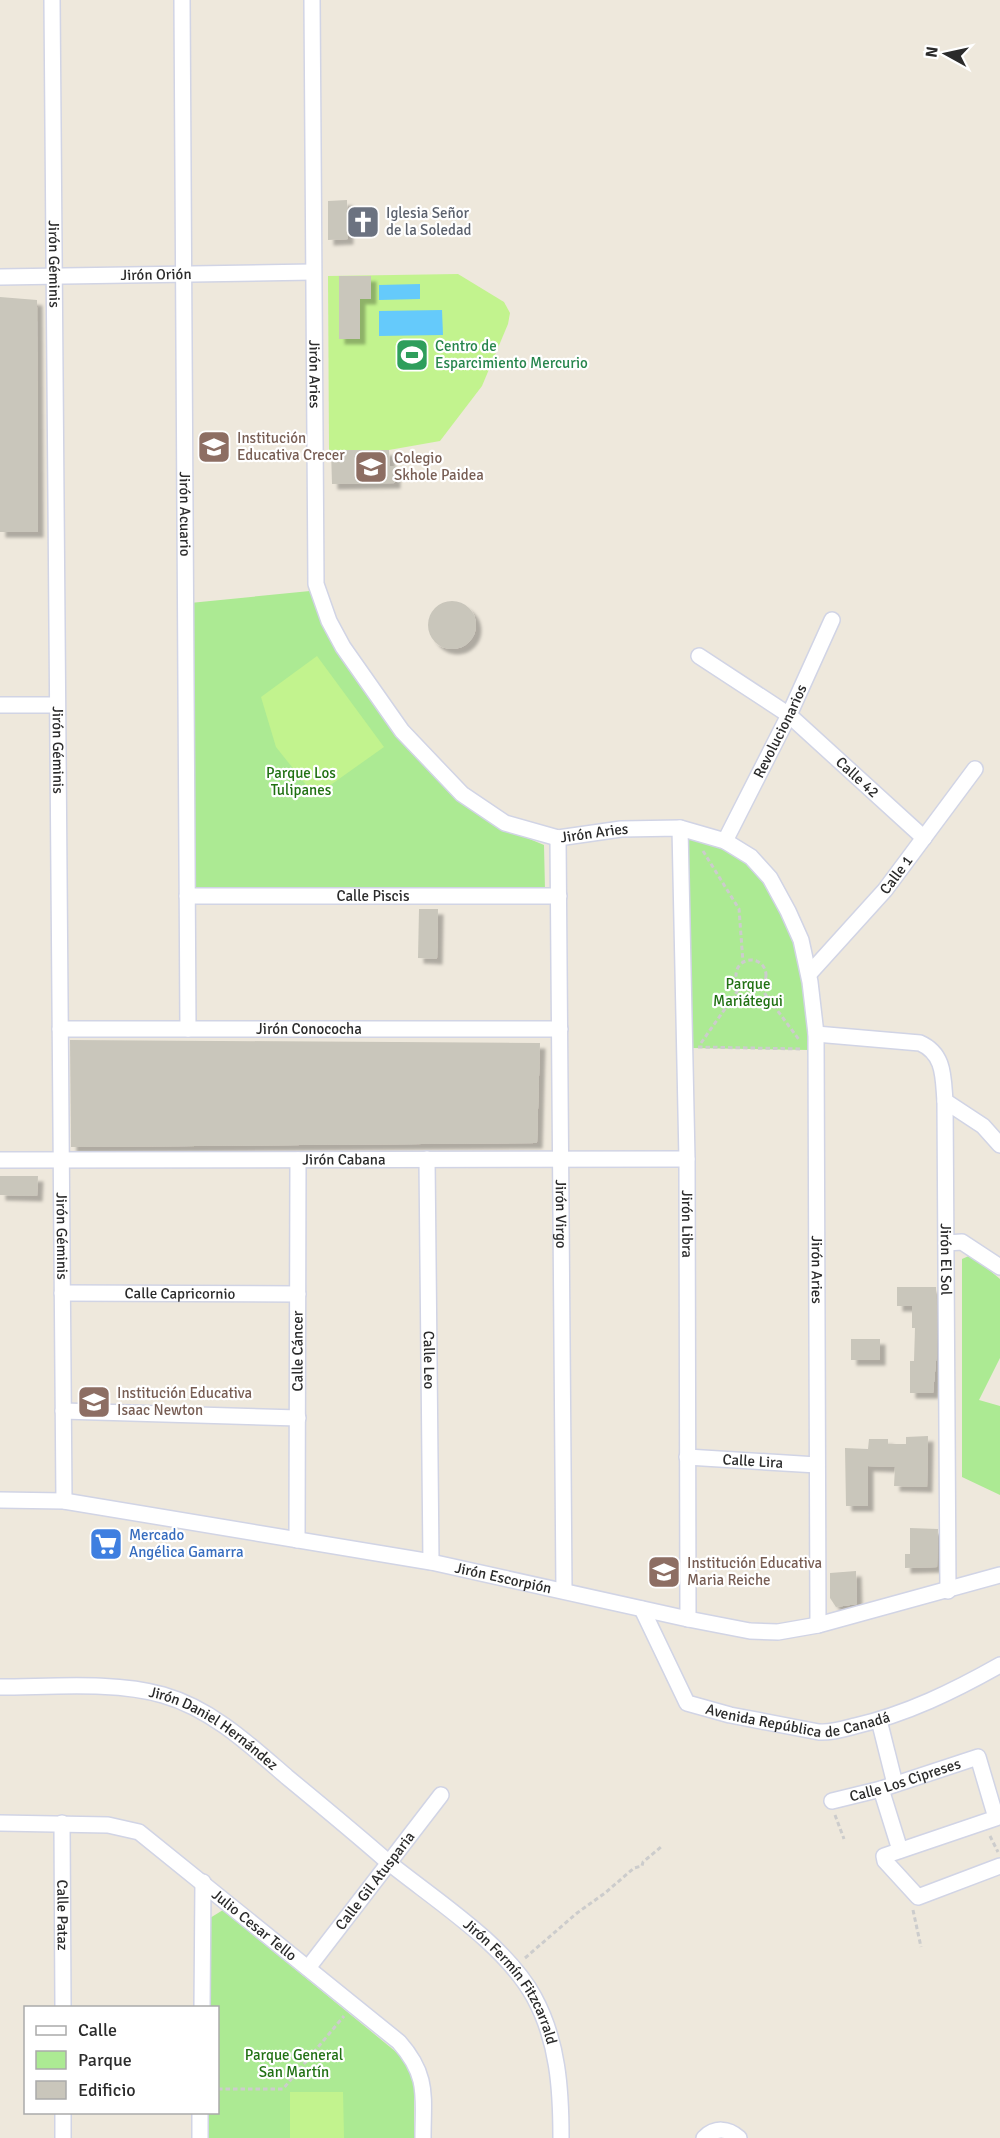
<svg xmlns="http://www.w3.org/2000/svg" width="1000" height="2138" viewBox="0 0 1000 2138" font-family="Signika,sans-serif">
  <style>
    .green { fill: #acea93 }
    .pitch { fill: #c2f38e }
    .water { fill: #65cafb }
    .building { fill: #c9c6bb; filter: url(#shadow) }
    .lines { fill: none; stroke-linecap: round; stroke-linejoin: round }
    .minor-casing { stroke: #d1d4e5; stroke-width: 18 }
    .path { stroke: #ccc; stroke-width: 3; stroke-dasharray: 4.5 3; stroke-linecap: butt }
    .minor { stroke: #fff; stroke-width: 15 }
    .labels { text-anchor: middle; stroke-width: 4.5; stroke-linejoin: round; paint-order: stroke }
    .worship-label { font-size: 15px; fill: #5b616d; stroke: #fff; text-anchor: start }
    .street-label { font-size: 15px; fill: #2b2b2b; stroke: #fff }
    .leisure-label { font-size: 15px; fill: #27864d; stroke: #fff; text-anchor: start }
    .education-label { font-size: 15px; fill: #785e54; stroke: #fff; text-anchor: start }
    .park-label { font-size: 15px; fill: #217113; stroke: #fff }
    .shop-label { font-size: 15px; fill: #366cbe; stroke: #fff; text-anchor: start }
  </style>
  <defs>
    <filter id="shadow"><feDropShadow dx="5.5" dy="5.5" stdDeviation="1.5" flood-color="#0004"/></filter>
  </defs>
  <rect width="100%" height="100%" fill="#eee8dc"/>
  <g class="green">
    <polygon points="310,591 337,643 387,717 508,830 544,845 545,890 196,891 190,603"/>
    <polygon points="688,837 707,839 733,853 759,875 781,912 799,956 806,1002 809,1050 693,1048"/>
    <polygon points="971,1255 1000,1279 1000,1358 979,1400 1000,1406 1000,1495 962,1477 962,1259"/>
    <polygon points="223,1910 401,2056 410,2067 414,2082 414,2138 208,2138 208,2113 218,2112 218,2008 209,2007 210,1918"/>
  </g>
  <g class="pitch">
    <polygon points="458,274 504,302 510,313 508,324 482,386 440,441 389,450 329,450 328,276"/>
    <polygon points="317,656 384,747 315,796 276,747 261,697"/>
    <polygon points="290,2092 343,2092 344,2138 290,2138"/>
  </g>
  <g class="water">
    <polygon points="420,284 420,299 379,300 379,285"/>
    <polygon points="442,310 443,335 379,336 379,311"/>
  </g>
  <g class="building">
    <polygon points="347,200 348,239 328,240 328,201"/>
    <polygon points="339,276 371,276 371,299 360,299 360,339 339,339"/>
    <polygon points="0,297 37,300 38,532 0,532"/>
    <polygon points="331,450 389,450 390,466 395,466 395,483 332,484"/>
    <circle cx="452" cy="625" r="24"/>
    <polygon points="419,909 438,909 437,959 418,958"/>
    <polygon points="70,1040 540,1043 537,1143 71,1147"/>
    <polygon points="0,1176 38,1176 37,1196 0,1195"/>
    <polygon points="897,1287 936,1287 937,1351 933,1393 910,1393 910,1361 914,1361 915,1328 912,1328 912,1306 897,1306"/>
    <rect x="851" y="1339" width="29" height="21"/>
    <polygon points="928,1436 927,1487 894,1486 895,1467 868,1466 868,1506 846,1506 845,1448 868,1449 869,1439 888,1439 888,1444 906,1444 906,1437"/>
    <polygon points="910,1528 938,1529 937,1567 905,1568 905,1554 910,1554"/>
    <polygon points="856,1571 857,1604 836,1607 830,1598 830,1573"/>
  </g>
  <g class="lines">
    <defs>
      <g id="minor">
        <path id="s1" d="M52 0 64 1501"/>
        <path id="s2" d="M182 0 188 1029"/>
        <path id="s3" d="M312 0 316 584 329 621 343 647 402 731 462 794 505 823 558 838 621 829 680 828 725 841 751 857 770 878 788 911 801 940 810 982 816 1034 818 1625"/>
        <path id="s4" d="M0 277 313 272"/>
        <path id="s5" d="M699 656 789 715 924 838"/>
        <polyline points="0,705 57,705"/>
        <path id="s6" d="M680 828 687 1159 688 1619"/>
        <path id="s7" d="M558 838 564 1591"/>
        <path id="s8" d="M725 841 789 715 832 620"/>
        <path id="s9" d="M187 896H559"/>
        <path id="s10" d="M809 974 885 890 975 769"/>
        <path id="s11" d="M60 1029H560"/>
        <path id="s12" d="M816 1034 920 1043C945 1054 943 1078 945 1101L948 1591"/>
        <polyline points="945,1101 983,1126 1000,1145"/>
        <path id="s13" d="M427 1159 431 1562"/>
        <path id="s14" d="M0 1160 687 1159"/>
        <polyline points="946,1243 962,1242 1000,1267"/>
        <path id="s15" d="M62 1293 298 1294"/>
        <polyline points="63,1411 298,1418"/>
        <path id="s16" d="M687 1457 817 1465"/>
        <path id="s17" d="M0 1500 64 1501 431 1562 688 1619 750 1631 778 1632 818 1625 1000 1575"/>
        <path id="s18" d="M297 1540 298 1160"/>
        <path id="s19" d="M642 1609 687 1703 730 1715 819 1732C831 1733 844 1729 855 1726 907 1714 954 1691 1000 1665"/>
        <path id="s20" d="M0 1687C50 1687 115 1681 163 1695 212 1709 250 1745 287 1777 321 1805 355 1833 388 1862 435 1900 505 1944 534 1997 558 2041 561 2089 561 2138"/>
        <polyline points="879,1720 895,1784"/>
        <polyline points="881,1789 900,1850"/>
        <path id="s21" d="M832 1801 881 1789 978 1757 996 1818 884 1856 885 1861 918 1897 1000 1866"/>
        <path id="s22" d="M0 1823 108 1825 139 1832 399 2042C429 2076 423 2096 423 2138"/>
        <path id="s23" d="M62 1823 63 2008"/>
        <path id="s24" d="M308 1968 441 1795"/>
        <polyline points="202,2008 203,1882"/>
        <polyline points="63,2112 63,2138"/>
        <polyline points="200,2138 200,2112"/>
        <path d="M704 2138C715 2127 728 2128 739 2138"/>
      </g>
    </defs>
    <use href="#minor" class="minor-casing"/>
    <g class="path">
      <polyline points="703,851 739,909 743,962"/>
      <circle cx="751" cy="975" r="15"/>
      <polyline points="760,987 800,1041"/>
      <polyline points="701,1043 741,986"/>
      <polyline points="698,1047 803,1049"/>
      <polyline points="835,1815 844,1839"/>
      <polyline points="990,1836 998,1852"/>
      <polyline points="913,1910 921,1947"/>
      <polyline points="525,1958 577,1913 605,1893 634,1868 642,1866 643,1862 661,1847"/>
      <polyline points="218,2089 283,2089 344,2016"/>
    </g>
    <use href="#minor" class="minor"/>
  </g>
  <defs>
    <symbol id="church-square" viewBox="-11 -11 22 22"><rect x="-9" y="-9" width="18" height="18" rx="4" fill="#6b7280" stroke="#fff"/><path d="M-1.2-6h2.4v3.5h3.3v2.4h-3.3V6h-2.4V-.1h-3.3v-2.4h3.3Z" fill="#fff"/></symbol>
    <symbol id="stadium-square" viewBox="-11 -11 22 22"><rect x="-9" y="-9" width="18" height="18" rx="4" fill="#2e9e5b" stroke="#fff"/><path d="M0-5a6.5 5 0 1 0 0 10a6.5 5 0 1 0 0-10ZM-3.5-1.8h7v3.6h-7Z" fill="#fff"/></symbol>
    <symbol id="school-square" viewBox="-11 -11 22 22"><rect x="-9" y="-9" width="18" height="18" rx="4" fill="#8d6e63" stroke="#fff"/><path d="M0-5L7-2L0 1L-7-2ZM-4 1L0 2.5L4 1V4Q0 6-4 4Z" fill="#fff"/></symbol>
    <symbol id="supermarket-square" viewBox="-11 -11 22 22"><rect x="-9" y="-9" width="18" height="18" rx="4" fill="#3f7fe0" stroke="#fff"/><path d="M-6-5.5h2.5l.6 2H6L4.5 2H-2.5L-4.4-4H-6ZM-1.5 3.2a1.3 1.3 0 1 0 .1 0ZM3 3.2a1.3 1.3 0 1 0 .1 0Z" fill="#fff"/></symbol>
  </defs>
  <g fill-rule="evenodd">
    <use href="#church-square" x="344" y="203" width="38" height="38"/>
    <use href="#stadium-square" x="393" y="336" width="38" height="38"/>
    <use href="#school-square" x="195" y="428" width="38" height="38"/>
    <use href="#school-square" x="352" y="448" width="38" height="38"/>
    <use href="#school-square" x="75" y="1383" width="38" height="38"/>
    <use href="#supermarket-square" x="87" y="1525" width="38" height="38"/>
    <use href="#school-square" x="645" y="1553" width="38" height="38"/>
  </g>
  <g class="labels">
    <g class="worship-label">
      <text x="386" y="218">Iglesia Señor<tspan x="386" dy="17">de la Soledad</tspan></text>
    </g>
    <g class="street-label">
      <text dy="5" stroke="none"><textPath href="#s1" startOffset="264">Jirón Géminis</textPath></text>
      <text dy="5" stroke="none"><textPath href="#s4" startOffset="156">Jirón Orión</textPath></text>
      <text dy="5" stroke="none"><textPath href="#s3" startOffset="374">Jirón Aries</textPath></text>
      <text dy="5" stroke="none"><textPath href="#s2" startOffset="514">Jirón Acuario</textPath></text>
      <text dy="5" stroke="none"><textPath href="#s8" startOffset="123">Revolucionarios</textPath></text>
      <text dy="5" stroke="none"><textPath href="#s1" startOffset="750">Jirón Géminis</textPath></text>
      <text dy="5" stroke="none"><textPath href="#s5" startOffset="200">Calle 42</textPath></text>
      <text dy="5" stroke="none"><textPath href="#s3" startOffset="986">Jirón Aries</textPath></text>
      <text dy="5" stroke="none"><textPath href="#s10" startOffset="132">Calle 1</textPath></text>
      <text dy="5" stroke="none"><textPath href="#s9" startOffset="186">Calle Piscis</textPath></text>
      <text dy="5" stroke="none"><textPath href="#s11" startOffset="249">Jirón Conococha</textPath></text>
      <text dy="5" stroke="none"><textPath href="#s14" startOffset="344">Jirón Cabana</textPath></text>
      <text dy="5" stroke="none"><textPath href="#s7" startOffset="376">Jirón Virgo</textPath></text>
      <text dy="5" stroke="none"><textPath href="#s6" startOffset="396">Jirón Libra</textPath></text>
      <text dy="5" stroke="none"><textPath href="#s1" startOffset="1236">Jirón Géminis</textPath></text>
      <text dy="5" stroke="none"><textPath href="#s12" startOffset="330">Jirón El Sol</textPath></text>
      <text dy="5" stroke="none"><textPath href="#s3" startOffset="1578">Jirón Aries</textPath></text>
      <text dy="5" stroke="none"><textPath href="#s15" startOffset="118">Calle Capricornio</textPath></text>
      <text dy="5" stroke="none"><textPath href="#s18" startOffset="189">Calle Cáncer</textPath></text>
      <text dy="5" stroke="none"><textPath href="#s13" startOffset="201">Calle Leo</textPath></text>
      <text dy="5" stroke="none"><textPath href="#s16" startOffset="66">Calle Lira</textPath></text>
      <text dy="5" stroke="none"><textPath href="#s17" startOffset="510">Jirón Escorpión</textPath></text>
      <text dy="5" stroke="none"><textPath href="#s19" startOffset="218">Avenida República de Canadá</textPath></text>
      <text dy="5" stroke="none"><textPath href="#s20" startOffset="224">Jirón Daniel Hernández</textPath></text>
      <text dy="5" stroke="none"><textPath href="#s21" startOffset="76">Calle Los Cipreses</textPath></text>
      <text dy="5" stroke="none"><textPath href="#s24" startOffset="110">Calle Gil Atusparia</textPath></text>
      <text dy="5" stroke="none"><textPath href="#s23" startOffset="92">Calle Pataz</textPath></text>
      <text dy="5" stroke="none"><textPath href="#s22" startOffset="288">Julio Cesar Tello</textPath></text>
      <text dy="5" stroke="none"><textPath href="#s20" startOffset="620">Jirón Fermín Fitzcarrald</textPath></text>
    </g>
    <g class="leisure-label">
      <text x="435" y="351">Centro de<tspan x="435" dy="17">Esparcimiento Mercurio</tspan></text>
    </g>
    <g class="education-label">
      <text x="237" y="443">Institución<tspan x="237" dy="17">Educativa Crecer</tspan></text>
      <text x="394" y="463">Colegio<tspan x="394" dy="17">Skhole Paidea</tspan></text>
      <text x="117" y="1398">Institución Educativa<tspan x="117" dy="17">Isaac Newton</tspan></text>
      <text x="687" y="1568">Institución Educativa<tspan x="687" dy="17">Maria Reiche</tspan></text>
    </g>
    <g class="park-label">
      <text x="301" y="778">Parque Los<tspan x="301" dy="17">Tulipanes</tspan></text>
      <text x="748" y="989">Parque<tspan x="748" dy="17">Mariátegui</tspan></text>
      <text x="294" y="2060">Parque General<tspan x="294" dy="17">San Martín</tspan></text>
    </g>
    <g class="shop-label">
      <text x="129" y="1540">Mercado<tspan x="129" dy="17">Angélica Gamarra</tspan></text>
    </g>
  </g>
  <rect x="24" y="2006" width="195" height="108" fill="#ffffff" stroke="#aaaaaa" stroke-width="1.5"/>
  <rect x="36" y="2026" width="30" height="9" fill="#ffffff" stroke="#aaaaaa" stroke-width="1.5"/>
  <text x="78" y="2036" font-size="18" fill="#2b2b2b">Calle</text>
  <rect x="36" y="2051" width="30" height="18" fill="#acea93" stroke="#aaaaaa" stroke-width="1.5"/>
  <text x="78" y="2066" font-size="18" fill="#2b2b2b">Parque</text>
  <rect x="36" y="2081" width="30" height="18" fill="#c9c6bb" stroke="#aaaaaa" stroke-width="1.5"/>
  <text x="78" y="2096" font-size="18" fill="#2b2b2b">Edificio</text>
  <g transform="translate(946 54) rotate(278)" stroke="#ffffff" stroke-width="4.5" paint-order="stroke">
  <path d="M0-4.5L10 22L0 15L-10 22Z" fill="#2b2b2b"/>
  <text y="-9" font-size="16" font-weight="bold" text-anchor="middle" fill="#2b2b2b">N</text>
  </g>
</svg>
